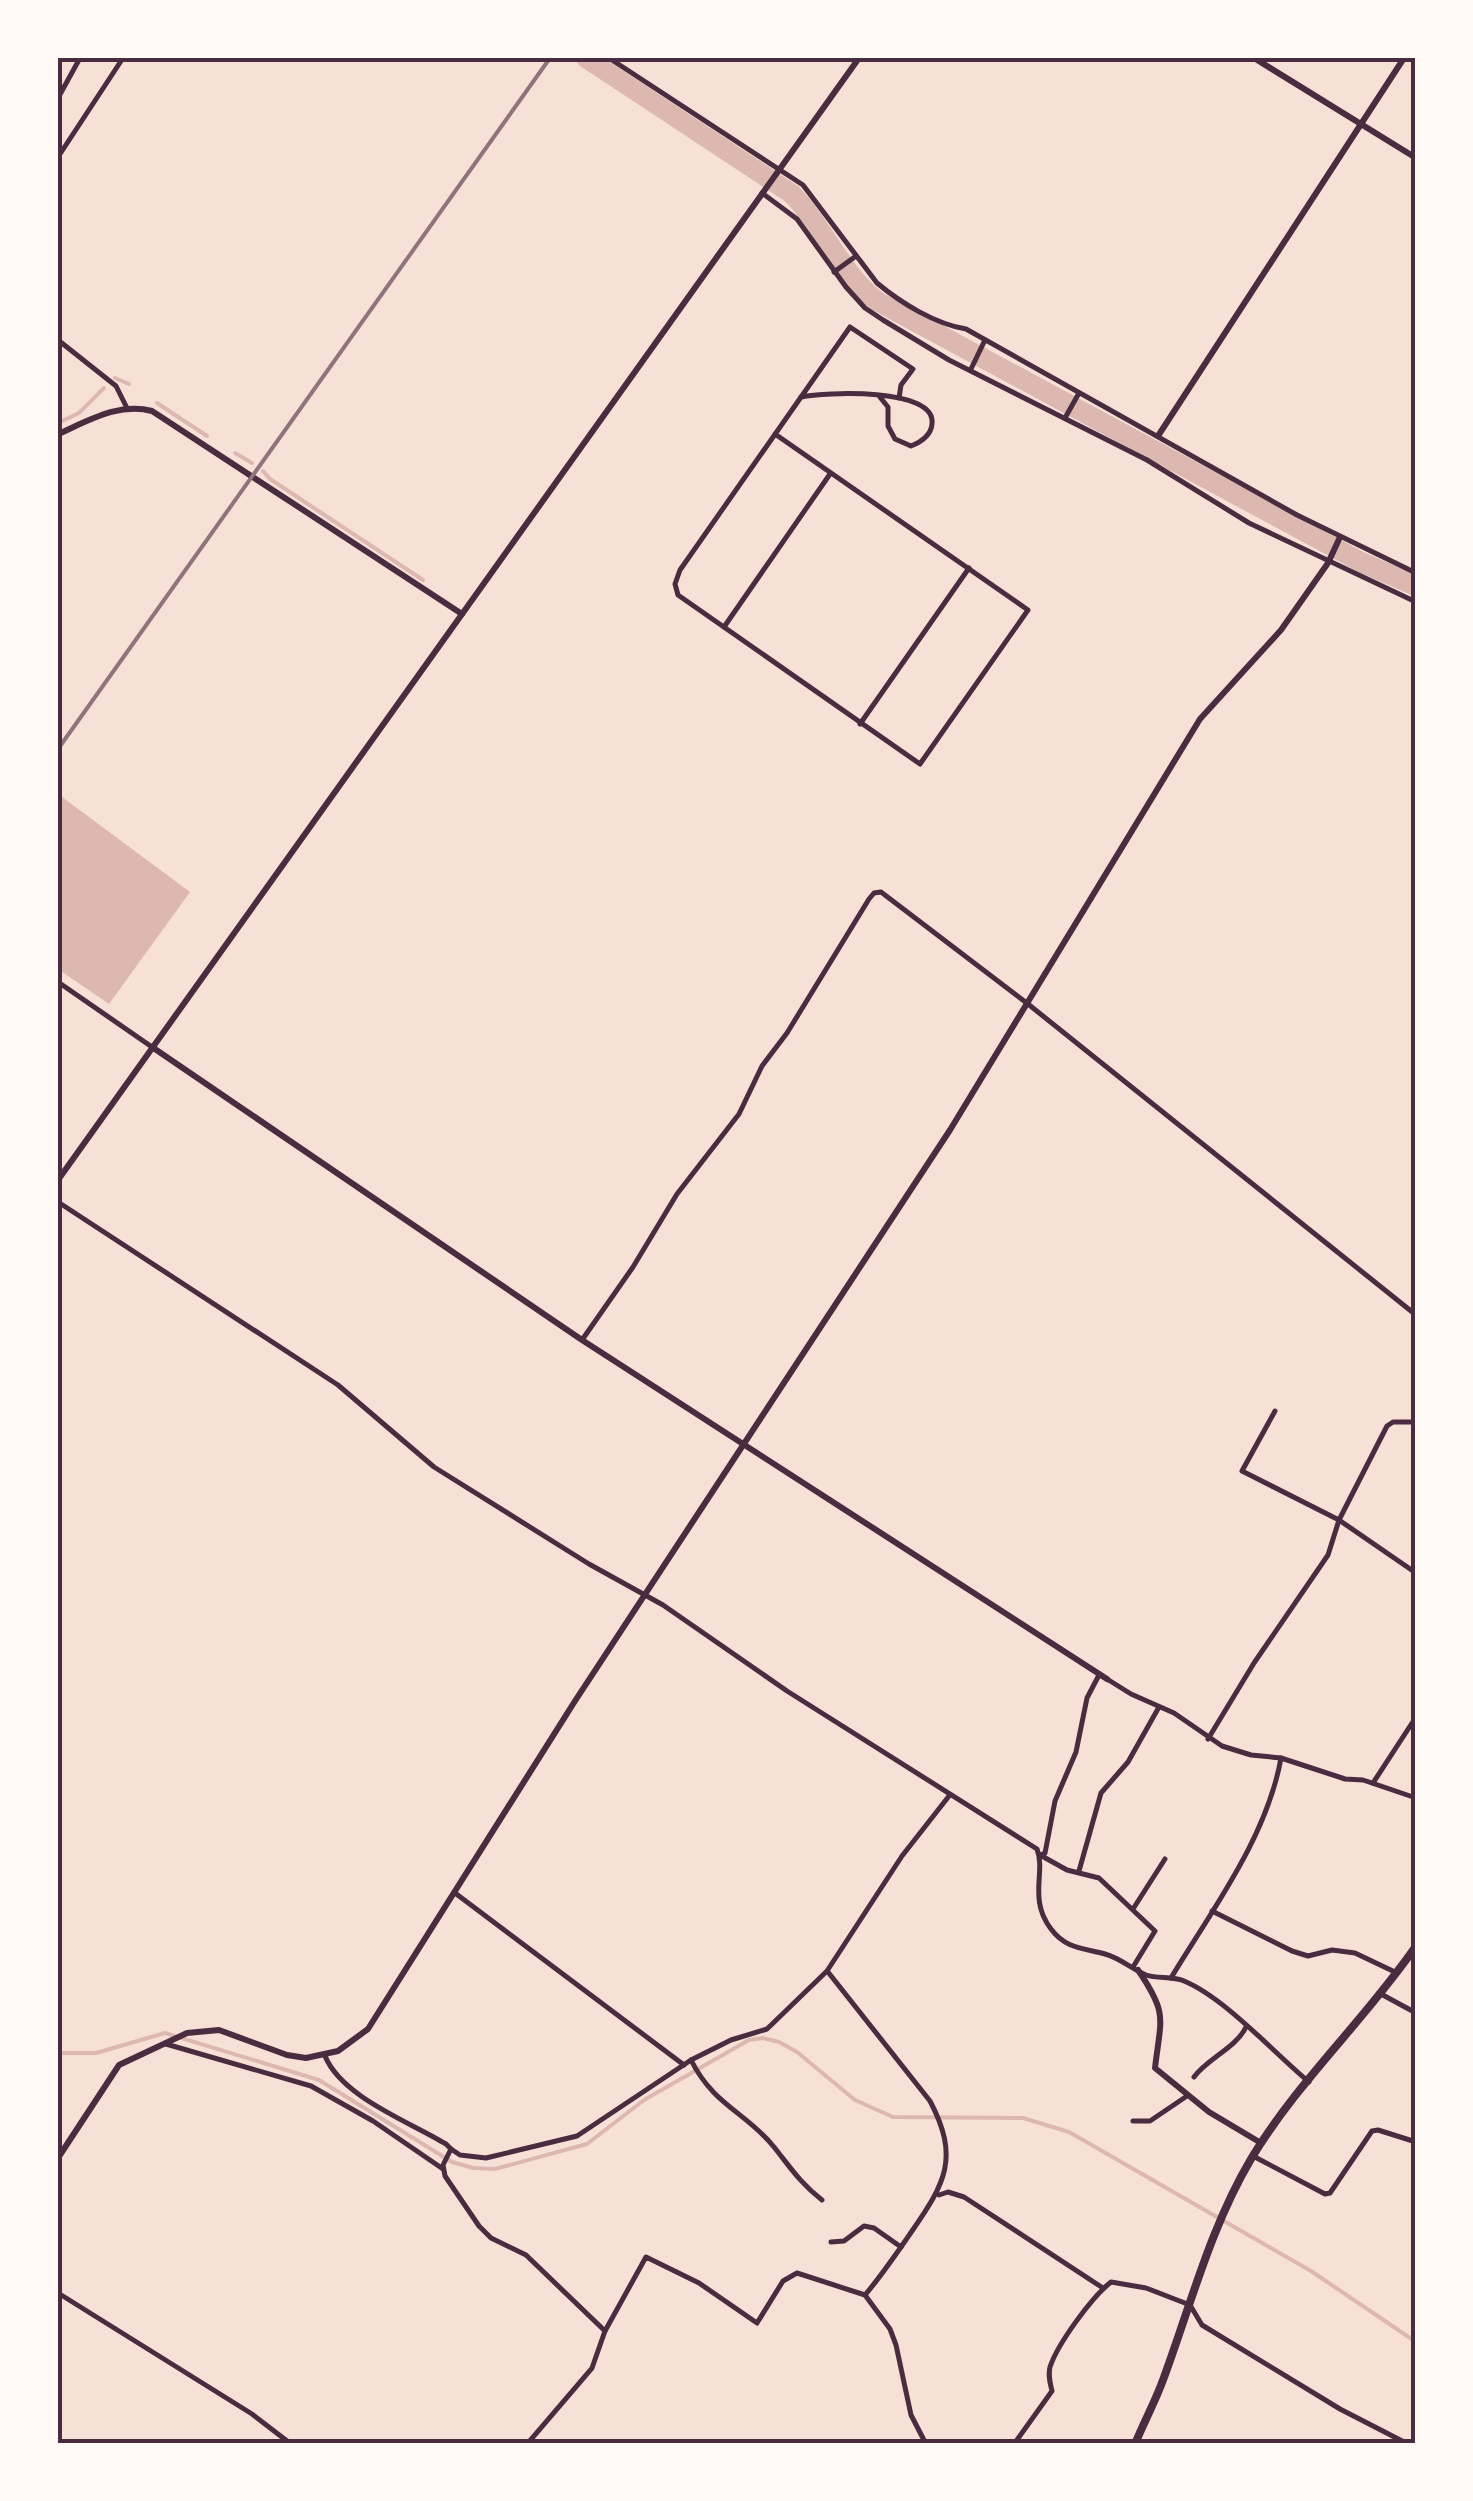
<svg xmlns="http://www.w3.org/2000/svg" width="1473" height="2501" viewBox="0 0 1473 2501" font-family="Signika,sans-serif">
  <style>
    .water { fill: #dcb8b0 }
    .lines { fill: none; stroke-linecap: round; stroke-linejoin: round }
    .stream { stroke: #dcb8b0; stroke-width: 4 }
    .river { stroke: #dcb8b0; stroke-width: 20 }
    .minor { stroke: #4a2c40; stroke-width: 5 }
    .tertiary { stroke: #4a2c40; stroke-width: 6 }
    .primary { stroke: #4a2c40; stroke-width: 8 }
    .rail { stroke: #8f747c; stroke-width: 4 }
    .neatline { fill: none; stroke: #4a2c40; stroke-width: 4 }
  </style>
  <rect width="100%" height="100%" fill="#f7e1d7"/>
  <polygon class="water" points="58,794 190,892 109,1004 58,969"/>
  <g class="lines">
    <g class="stream">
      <polyline points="115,378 129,384"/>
      <polyline points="157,403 207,436"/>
      <polyline points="58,423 79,413 104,388"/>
      <polyline points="235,453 252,463"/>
      <polyline points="263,471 270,479 423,580"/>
      <polyline points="58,2053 96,2053 165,2033 319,2080 452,2162 473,2168 495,2169 587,2144 644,2100 749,2040 763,2038 779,2042 797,2052 855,2100 893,2117 1023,2118 1069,2132 1311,2271 1416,2342"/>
    </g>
    <path class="river" d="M586 58 792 194C824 227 841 273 877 301L1361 562 1416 586"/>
    <g class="minor">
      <path d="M609 58 803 185 877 283C901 303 935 324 966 329L1297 515 1416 573"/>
      <polyline points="58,98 80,58"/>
      <polyline points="58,157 123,58"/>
      <polyline points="762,193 797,219 846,287 865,308 883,320 949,360 1147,460 1249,523 1416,602"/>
      <polyline points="834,272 856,256"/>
      <polyline points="58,340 116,386 127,408"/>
      <polyline points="971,369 985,340"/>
      <path d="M801 397C824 392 937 387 932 424 931 435 921 442 911 446L895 439 888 426V407L879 396"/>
      <polyline points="1065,418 1079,393"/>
      <polyline points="775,434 1028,610 920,764 678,595 675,584 680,570 850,327 913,369 901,385 899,398"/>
      <polyline points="724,627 830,474"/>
      <polyline points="860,724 969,568"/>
      <polyline points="58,982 152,1047"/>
      <path d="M58 1202 338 1385 434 1467 589 1564 663 1605 787 1691 1037 1849C1046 1872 1028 1899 1051 1929 1066 1949 1083 1948 1105 1954 1120 1958 1132 1969 1146 1975 1158 1979 1172 1976 1184 1981 1225 1998 1273 2052 1309 2082"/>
      <polyline points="582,1340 633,1267 677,1194 739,1114 762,1066 787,1033 869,899 874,893 881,892 1028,1004 1416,1315"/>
      <polyline points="1275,1411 1242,1471 1339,1520 1416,1573"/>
      <polyline points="1099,1675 1087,1698 1076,1752 1055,1801 1045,1853 1040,1855 1067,1870 1099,1878 1155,1931 1133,1967"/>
      <polyline points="1107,1679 1131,1694 1174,1713 1222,1746 1251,1755 1281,1758 1345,1779 1363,1780 1416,1798"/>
      <polyline points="1208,1739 1254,1663 1328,1555 1339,1520 1387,1426 1393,1422 1416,1422"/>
      <polyline points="1373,1783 1416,1717"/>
      <polyline points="1079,1871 1101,1793 1128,1762 1159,1707"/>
      <polyline points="455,1893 684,2065"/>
      <polyline points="1133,1909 1165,1859"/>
      <polyline points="1212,1911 1292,1951 1308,1956 1332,1950 1355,1953 1397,1973"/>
      <path d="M828 1972 930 2101C960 2158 945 2183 912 2231 897 2253 882 2275 865 2295"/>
      <path d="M1171 1978C1212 1910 1267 1837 1281 1758"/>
      <polyline points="1381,1994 1416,2013"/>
      <polyline points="166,2044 311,2086 373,2121 443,2169"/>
      <path d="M325 2056C342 2097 408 2121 446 2144L451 2149 443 2165 445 2176 479 2226 491 2238 526 2255 605 2331"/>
      <path d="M691 2060C714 2106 746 2112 774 2147 790 2167 801 2184 822 2200"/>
      <path d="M1194 2077C1208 2058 1236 2048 1246 2027"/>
      <polyline points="1133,2121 1150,2121 1187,2096"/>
      <polyline points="451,2149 460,2155 486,2158 577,2136 691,2060 731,2040 767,2029 827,1971 902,1856 949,1796"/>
      <polyline points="1253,2156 1325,2194 1330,2193 1372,2131 1378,2130 1416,2142"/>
      <polyline points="939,2195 948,2192 964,2197 1103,2288"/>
      <polyline points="831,2242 844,2241 864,2226 874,2228 901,2247"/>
      <polyline points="58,2293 252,2414 291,2444"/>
      <polyline points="527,2444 592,2368 605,2331 646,2257 699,2283 757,2323 783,2281 797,2273 865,2295 890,2329 896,2345 911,2415 926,2444"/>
      <path d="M1014 2444 1052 2391C1050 2383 1048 2375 1050 2367 1058 2343 1092 2297 1111 2282L1146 2288 1190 2305 1202 2325 1340 2409 1408 2444"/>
    </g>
    <g class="tertiary">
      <polyline points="1254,58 1416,158"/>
      <path d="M58 434C88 421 119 402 152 411L462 614"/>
      <polyline points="1158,436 1404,58"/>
      <polyline points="152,1047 582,1340 1107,1679"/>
      <polyline points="58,1180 859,58"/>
      <path d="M1138 1970C1168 2014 1161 2017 1155 2068L1209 2112 1261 2143"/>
      <polyline points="58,2158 119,2065 187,2033 219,2030 287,2055 306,2058 338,2051 368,2029 575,1701 950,1130 1200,719 1281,630 1328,563 1340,537"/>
    </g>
    <path class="primary" d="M1135 2444C1144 2422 1155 2402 1163 2380 1190 2307 1211 2226 1251 2159 1297 2082 1365 2020 1416 1946"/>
    <polyline class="rail" points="58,749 550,58"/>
  </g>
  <rect width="1473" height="2501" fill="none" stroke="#fffaf5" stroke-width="120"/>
  <rect x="60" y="60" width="1353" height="2381" class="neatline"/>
</svg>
